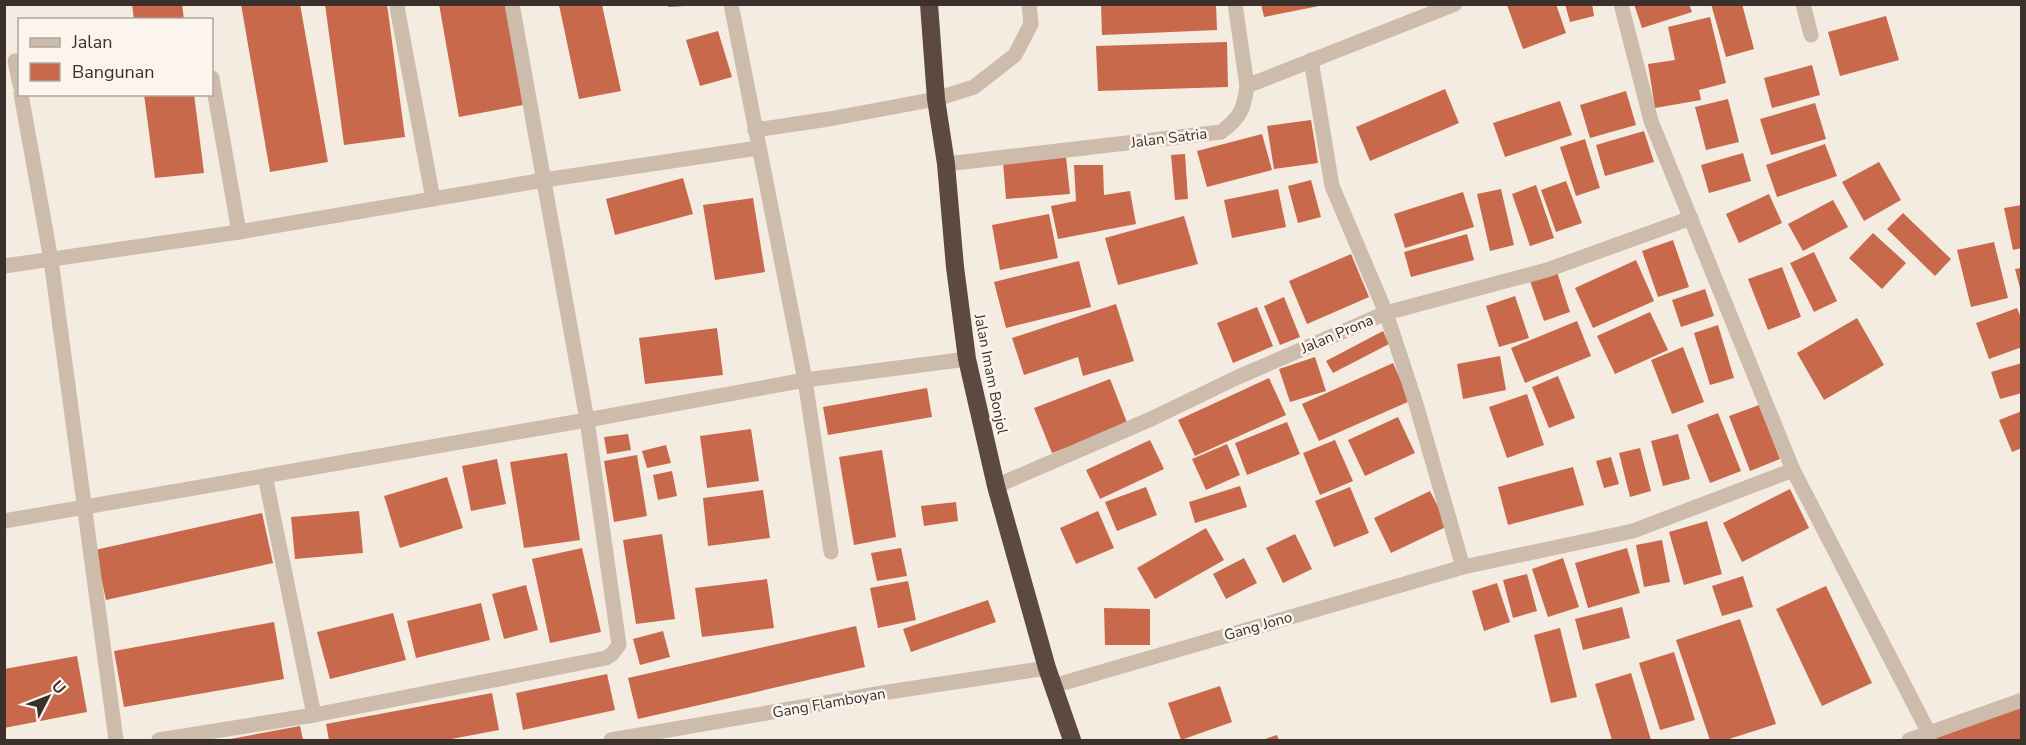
<svg xmlns="http://www.w3.org/2000/svg" width="2026" height="745" viewBox="0 0 2026 745" font-family="'Nunito Sans',sans-serif">
  <style>
    .building { fill: #c8694b }
    .lines { fill: none; stroke-linecap: round; stroke-linejoin: round }
    .lane { stroke: #cdbbac; stroke-width: 15 }
    .street { stroke: #cdbbac; stroke-width: 15 }
    .highway { stroke: #5c4a42; stroke-width: 18 }
    .labels { text-anchor: middle; stroke-width: 5; stroke-linejoin: round; paint-order: stroke }
    .street-label { font-size: 15px; fill: #3b302b; stroke: #fbf5ee }
  </style>
  <rect width="100%" height="100%" fill="#f4ebe1"/>
  <g class="building">
    <polygon points="132,4 182,4 184,20 134,20"/>
    <polygon points="241,4 300,4 328,162 270,172"/>
    <polygon points="325,4 387,4 405,137 344,145"/>
    <polygon points="439,4 505,4 523,105 459,117"/>
    <polygon points="668,4 685,4 685,6 668,7"/>
    <polygon points="1101,4 1216,4 1217,30 1102,35"/>
    <polygon points="1261,4 1319,4 1319,6 1264,17"/>
    <polygon points="1509,4 1556,4 1566,33 1523,49 1507,5"/>
    <polygon points="1565,4 1592,4 1594,16 1570,22"/>
    <polygon points="1634,4 1689,4 1692,12 1642,28"/>
    <polygon points="1711,4 1742,4 1754,49 1726,57"/>
    <polygon points="559,5 602,5 621,91 579,99"/>
    <polygon points="1886,16 1899,60 1840,76 1828,32"/>
    <polygon points="1710,17 1726,83 1699,90 1701,100 1655,108 1648,64 1675,60 1668,27"/>
    <polygon points="718,31 732,77 700,86 686,40"/>
    <polygon points="1227,42 1228,87 1098,91 1096,46"/>
    <polygon points="1812,65 1820,95 1772,108 1764,78"/>
    <polygon points="1445,89 1459,123 1370,161 1356,127"/>
    <polygon points="1626,91 1636,125 1590,138 1580,105"/>
    <polygon points="144,94 194,94 204,173 155,178"/>
    <polygon points="1728,99 1739,142 1706,150 1695,107"/>
    <polygon points="1560,101 1572,135 1505,157 1493,123"/>
    <polygon points="1815,103 1826,139 1771,155 1760,119"/>
    <polygon points="1311,120 1318,163 1274,169 1267,126"/>
    <polygon points="1644,131 1654,162 1605,176 1596,145"/>
    <polygon points="1262,134 1272,170 1207,187 1197,151"/>
    <polygon points="1585,139 1600,188 1576,196 1560,147"/>
    <polygon points="1825,144 1837,176 1777,197 1766,165"/>
    <polygon points="1743,153 1751,181 1709,193 1701,165"/>
    <polygon points="1185,154 1188,199 1175,200 1171,155"/>
    <polygon points="1066,157 1070,194 1006,199 1003,162"/>
    <polygon points="1879,162 1901,200 1864,221 1842,182"/>
    <polygon points="1074,165 1103,165 1104,195 1130,191 1136,224 1058,239 1051,206 1076,201"/>
    <polygon points="683,178 693,214 615,235 606,199"/>
    <polygon points="1311,180 1321,217 1298,223 1288,186"/>
    <polygon points="1566,181 1582,223 1556,232 1541,190"/>
    <polygon points="1536,185 1554,238 1530,246 1512,194"/>
    <polygon points="1278,189 1286,227 1232,238 1224,200"/>
    <polygon points="1501,189 1514,245 1490,251 1477,194"/>
    <polygon points="1463,192 1474,227 1405,248 1394,214"/>
    <polygon points="1769,194 1782,223 1739,243 1726,214"/>
    <polygon points="753,198 765,272 715,280 703,205"/>
    <polygon points="1833,200 1848,227 1803,251 1788,224"/>
    <polygon points="2022,205 2022,248 2013,250 2004,208"/>
    <polygon points="1903,213 1951,259 1935,276 1887,229"/>
    <polygon points="1049,214 1058,258 1000,270 992,225"/>
    <polygon points="1184,216 1198,264 1118,285 1105,238"/>
    <polygon points="1873,233 1906,263 1882,289 1849,258"/>
    <polygon points="1467,234 1474,260 1411,277 1404,252"/>
    <polygon points="1673,240 1689,287 1658,297 1642,251"/>
    <polygon points="1994,242 2008,298 1971,307 1957,250"/>
    <polygon points="1814,252 1837,301 1814,312 1790,263"/>
    <polygon points="1351,254 1369,297 1307,324 1289,281"/>
    <polygon points="1636,260 1654,301 1593,328 1575,288"/>
    <polygon points="1079,261 1091,307 1006,328 994,282"/>
    <polygon points="1782,267 1801,317 1768,330 1748,279"/>
    <polygon points="2022,268 2022,292 2021,292 2015,269"/>
    <polygon points="1557,272 1570,312 1544,321 1530,281"/>
    <polygon points="1705,289 1714,316 1681,327 1672,300"/>
    <polygon points="1515,296 1529,338 1499,347 1486,306"/>
    <polygon points="1284,297 1300,337 1280,345 1264,306"/>
    <polygon points="1116,304 1134,361 1083,376 1078,357 1024,375 1012,338"/>
    <polygon points="1257,307 1273,346 1233,363 1217,323"/>
    <polygon points="2017,308 2022,320 2022,347 1989,359 1976,323"/>
    <polygon points="1650,312 1668,350 1615,374 1597,336"/>
    <polygon points="1857,318 1884,365 1824,400 1797,353"/>
    <polygon points="1577,321 1591,356 1525,383 1511,348"/>
    <polygon points="1718,325 1734,378 1710,385 1694,333"/>
    <polygon points="717,328 723,375 645,384 639,338"/>
    <polygon points="1383,331 1389,344 1333,373 1326,361"/>
    <polygon points="1683,347 1704,402 1672,414 1651,360"/>
    <polygon points="1500,356 1506,390 1463,399 1457,364"/>
    <polygon points="1315,357 1326,391 1290,402 1279,369"/>
    <polygon points="1393,363 1410,401 1319,441 1302,404"/>
    <polygon points="2022,363 2022,393 2000,399 1991,372"/>
    <polygon points="1558,376 1575,418 1549,428 1532,387"/>
    <polygon points="1269,378 1286,415 1195,456 1178,420"/>
    <polygon points="1110,379 1128,425 1052,453 1034,408"/>
    <polygon points="927,388 932,417 828,435 823,407"/>
    <polygon points="1527,394 1544,445 1507,458 1489,407"/>
    <polygon points="1759,405 1780,459 1750,471 1729,416"/>
    <polygon points="2022,411 2022,448 2012,452 1999,420"/>
    <polygon points="1718,413 1741,471 1710,483 1687,425"/>
    <polygon points="1398,417 1415,453 1365,476 1348,440"/>
    <polygon points="1287,422 1300,454 1247,475 1235,443"/>
    <polygon points="751,429 759,481 707,488 700,436"/>
    <polygon points="628,434 631,450 607,454 604,437"/>
    <polygon points="1678,434 1690,479 1663,486 1651,441"/>
    <polygon points="1150,440 1164,469 1100,499 1086,470"/>
    <polygon points="1335,440 1353,481 1320,495 1303,453"/>
    <polygon points="1227,444 1240,475 1206,490 1192,459"/>
    <polygon points="666,445 671,463 647,468 642,451"/>
    <polygon points="1640,448 1651,491 1630,497 1619,453"/>
    <polygon points="882,450 896,537 854,545 839,457"/>
    <polygon points="567,453 580,540 524,548 510,462"/>
    <polygon points="637,455 647,516 614,522 604,461"/>
    <polygon points="1611,457 1619,484 1604,488 1596,461"/>
    <polygon points="497,459 506,504 471,511 462,466"/>
    <polygon points="1573,467 1584,505 1508,525 1498,487"/>
    <polygon points="672,471 677,496 658,500 653,475"/>
    <polygon points="447,477 463,528 400,548 384,496"/>
    <polygon points="1240,486 1247,507 1195,523 1189,502"/>
    <polygon points="1146,487 1157,515 1117,531 1105,502"/>
    <polygon points="1350,487 1369,533 1334,547 1315,501"/>
    <polygon points="1790,489 1809,528 1742,562 1723,523"/>
    <polygon points="763,490 770,538 708,546 703,498"/>
    <polygon points="1430,491 1448,526 1391,553 1374,518"/>
    <polygon points="956,502 958,521 924,526 921,506"/>
    <polygon points="359,511 363,553 295,559 291,517"/>
    <polygon points="1098,511 1114,548 1076,564 1060,528"/>
    <polygon points="262,513 273,563 106,600 95,550"/>
    <polygon points="1707,521 1722,574 1684,585 1669,532"/>
    <polygon points="1206,528 1224,560 1155,599 1137,568"/>
    <polygon points="662,534 675,619 636,624 623,540"/>
    <polygon points="1295,534 1312,569 1283,583 1266,548"/>
    <polygon points="1662,540 1670,582 1644,587 1636,545"/>
    <polygon points="582,548 601,632 550,643 532,559"/>
    <polygon points="901,548 907,576 877,581 871,553"/>
    <polygon points="1627,548 1640,593 1588,608 1575,563"/>
    <polygon points="1244,558 1257,583 1226,599 1213,574"/>
    <polygon points="1563,558 1579,607 1548,617 1532,569"/>
    <polygon points="1527,574 1537,611 1513,618 1503,580"/>
    <polygon points="1743,576 1753,607 1722,616 1712,586"/>
    <polygon points="767,579 774,628 702,637 695,588"/>
    <polygon points="908,581 916,620 878,628 870,588"/>
    <polygon points="1497,583 1510,622 1484,631 1472,591"/>
    <polygon points="526,585 538,630 504,639 492,594"/>
    <polygon points="1826,586 1872,683 1822,706 1776,609"/>
    <polygon points="988,600 996,622 911,652 903,629"/>
    <polygon points="481,603 490,640 416,658 407,621"/>
    <polygon points="1622,607 1630,638 1583,650 1575,619"/>
    <polygon points="1104,608 1150,609 1150,645 1105,645"/>
    <polygon points="393,613 406,660 330,679 317,632"/>
    <polygon points="1740,619 1776,724 1726,740 1710,740 1676,640"/>
    <polygon points="274,622 284,679 124,707 114,651"/>
    <polygon points="856,626 865,667 638,719 628,678"/>
    <polygon points="1560,628 1577,697 1551,703 1534,635"/>
    <polygon points="663,631 670,657 640,665 633,639"/>
    <polygon points="1674,652 1695,720 1660,730 1639,663"/>
    <polygon points="77,656 87,712 4,728 4,669"/>
    <polygon points="1631,673 1651,740 1612,740 1595,684"/>
    <polygon points="607,674 615,710 523,730 516,693"/>
    <polygon points="1220,686 1232,722 1181,740 1168,703"/>
    <polygon points="492,693 499,730 446,740 329,740 326,724"/>
    <polygon points="2022,702 2022,740 1937,740 1936,737"/>
    <polygon points="300,726 303,740 230,740 230,739"/>
    <polygon points="1277,735 1279,740 1262,740"/>
  </g>
  <g class="lines">
    <polyline class="lane" points="936,99 974,87 1015,55 1031,24 1029,4"/>
    <g class="street">
      <polyline points="1235,4 1247,86"/>
      <polyline points="1621,4 1651,121 1793,470 1929,733"/>
      <polyline points="1803,4 1811,35"/>
      <polyline points="397,7 433,199"/>
      <polyline points="1311,60 1332,186 1386,313 1416,404 1463,567"/>
      <polyline points="15,61 20,85"/>
      <polyline points="212,78 239,232"/>
      <polyline points="21,94 51,260 116,740"/>
      <polyline points="755,130 829,119 936,99"/>
      <path d="M946 164 1221 132C1240 118 1244 109 1247 86L1455 4"/>
      <polyline points="4,266 239,232 544,180 758,148"/>
      <polyline points="265,476 314,715"/>
      <polyline points="996,486 1151,419 1238,377 1386,313 1547,270 1691,218"/>
      <polyline points="4,521 587,420 512,4"/>
      <polyline points="831,552 805,380 967,359"/>
      <polyline points="1053,686 1463,567 1633,531 1793,470"/>
      <polyline points="159,740 314,715 606,658 612,654 619,645 587,420 805,380 731,4"/>
      <polyline points="611,740 888,692 1047,668"/>
      <polyline points="1909,740 2022,700"/>
    </g>
    <polyline class="highway" points="929,4 936,99 946,164 955,267 967,359 996,486 1047,668 1072,740"/>
  </g>
  <g class="labels">
    <g class="street-label">
      <text transform="translate(1169 138) rotate(-7)" y="5">Jalan Satria</text>
      <text transform="translate(1337 334) rotate(-23)" y="5">Jalan Prona</text>
      <text transform="translate(991 374) rotate(79)" y="5">Jalan Imam Bonjol</text>
      <text transform="translate(1258 626) rotate(-16)" y="5">Gang Jono</text>
      <text transform="translate(829 703) rotate(-10)" y="5">Gang Flamboyan</text>
    </g>
  </g>
  <rect width="2026" height="745" fill="none" stroke="#3b302b" stroke-width="12"/>
  <rect x="18" y="18" width="195" height="78" fill="#fbf5ee" stroke="#aea6a0" stroke-width="1.5"/>
  <rect x="30" y="38" width="30" height="9" fill="#cdbbac" stroke="#aea6a0" stroke-width="1.5"/>
  <text x="72" y="48" font-size="18" fill="#3b302b">Jalan</text>
  <rect x="30" y="63" width="30" height="18" fill="#c8694b" stroke="#aea6a0" stroke-width="1.5"/>
  <text x="72" y="78" font-size="18" fill="#3b302b">Bangunan</text>
  <g transform="translate(48 697) rotate(48)" stroke="#fbf5ee" stroke-width="4.5" paint-order="stroke">
  <path d="M0-4.5L10 22L0 15L-10 22Z" fill="#3b302b"/>
  <text y="-9" font-size="16" font-weight="bold" text-anchor="middle" fill="#3b302b">U</text>
  </g>
</svg>
